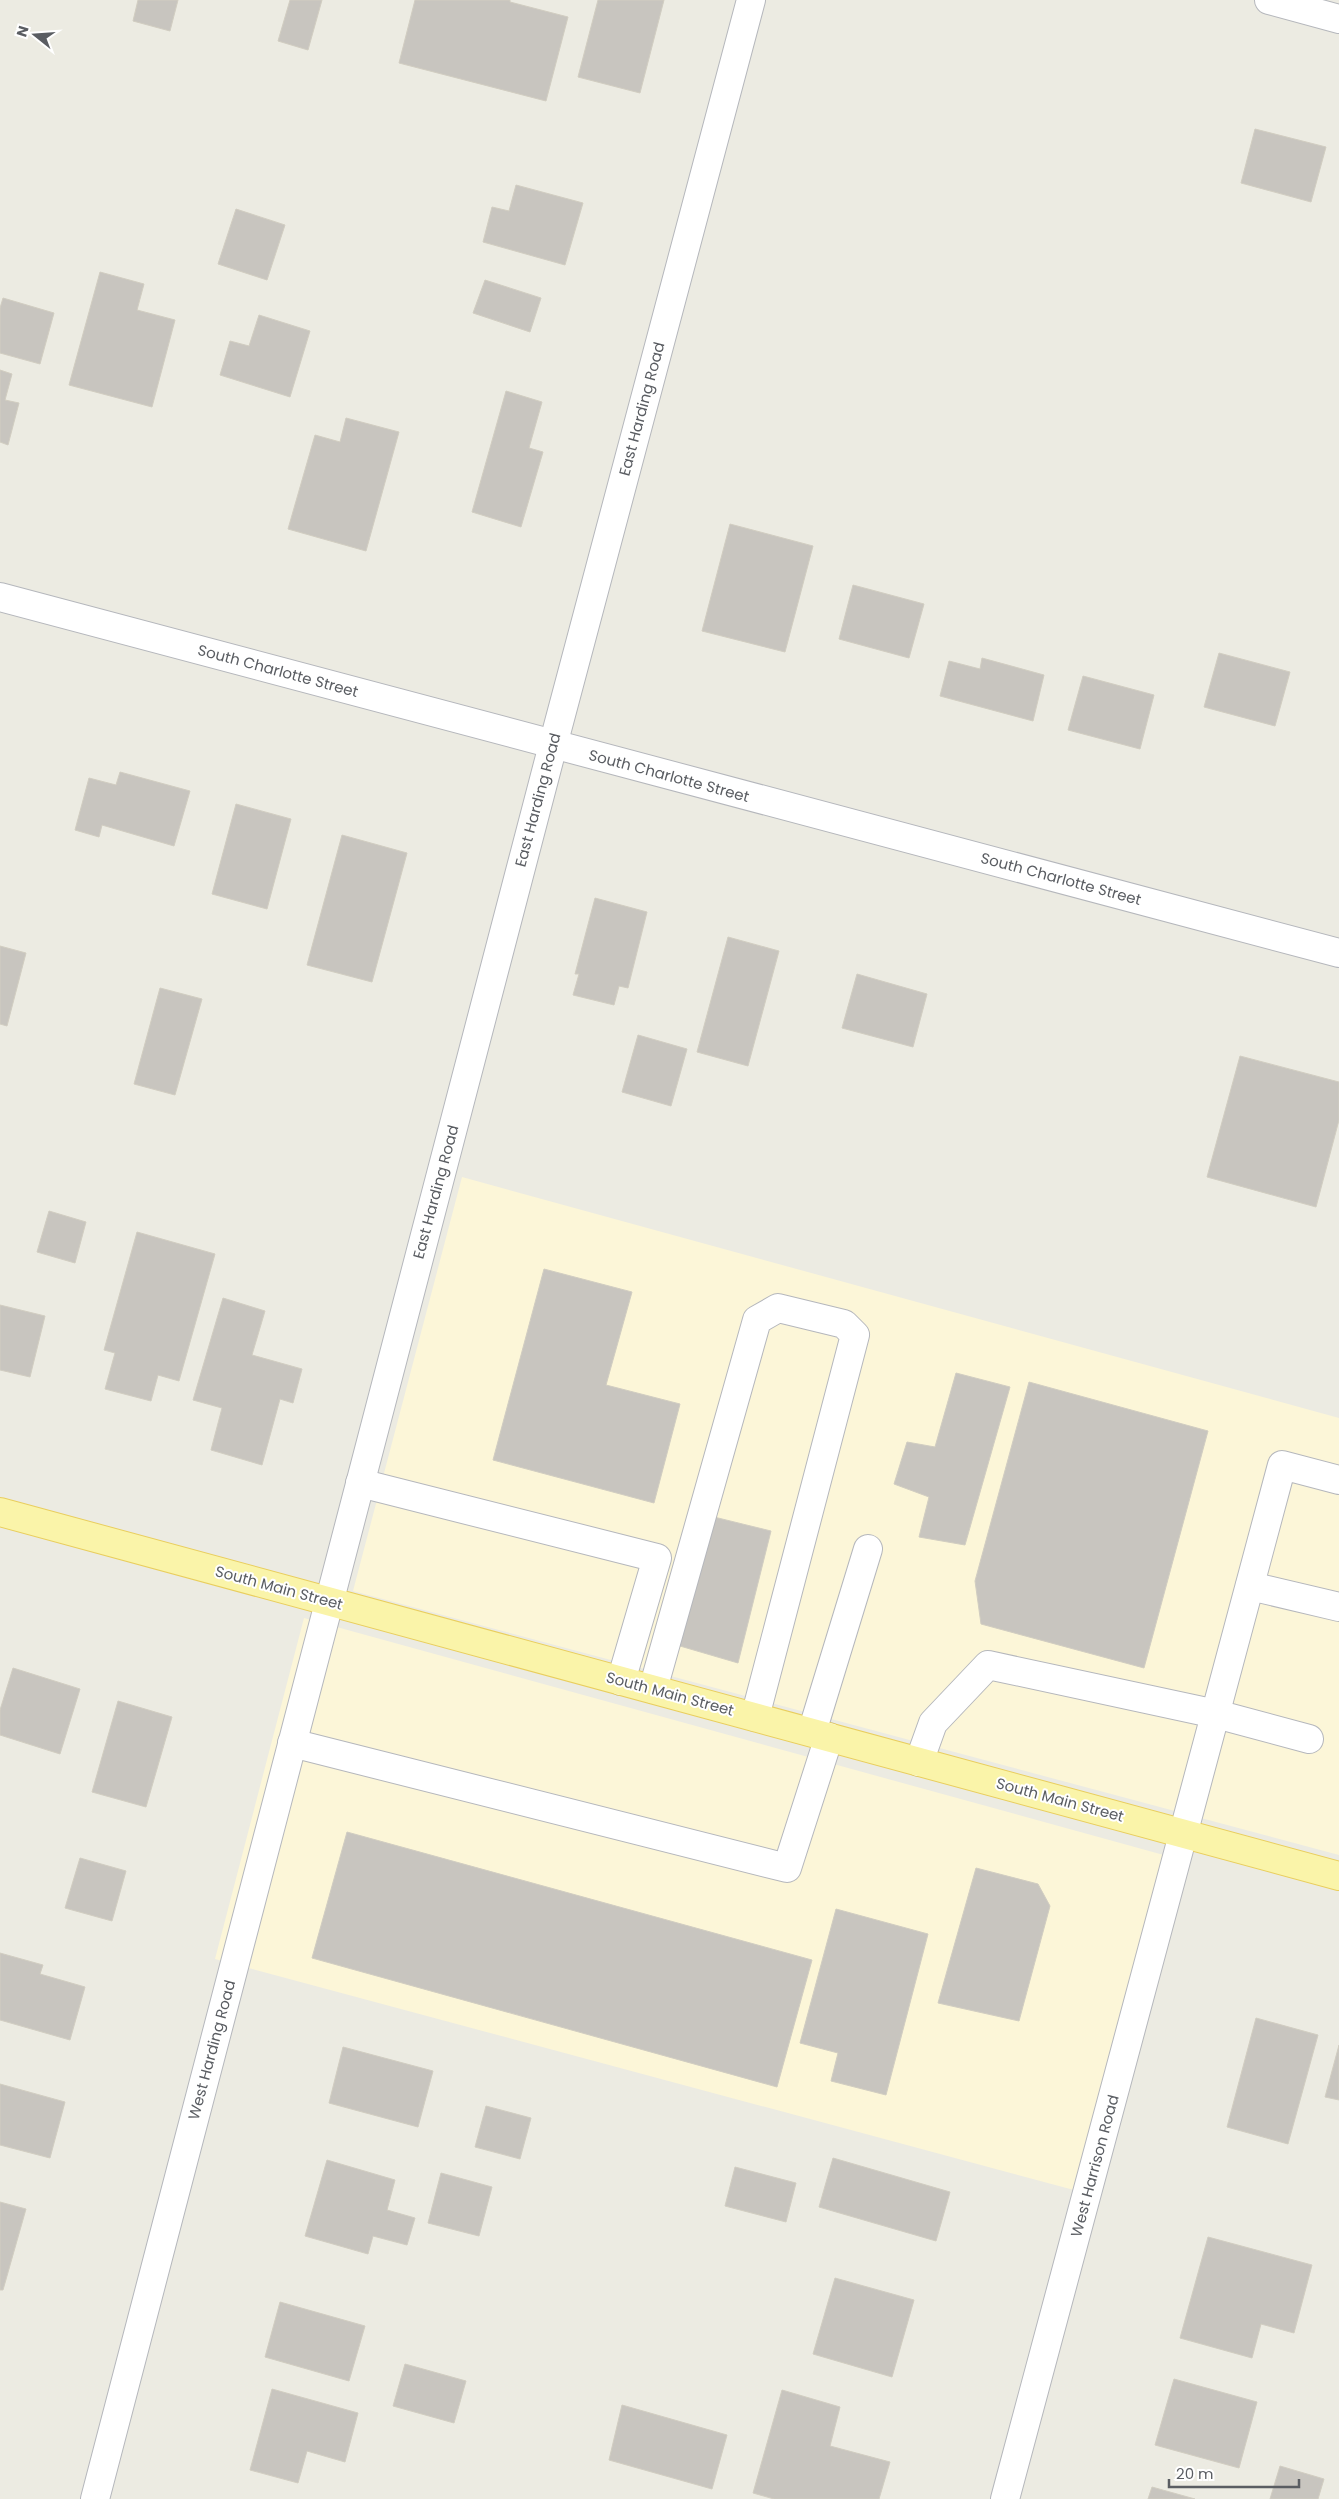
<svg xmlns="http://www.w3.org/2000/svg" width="1339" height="2499" viewBox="0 0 1339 2499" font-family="Poppins,sans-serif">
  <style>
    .commercial { fill: #fcf6d8 }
    .building { fill: #c8c5bf; stroke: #d1cdc1 }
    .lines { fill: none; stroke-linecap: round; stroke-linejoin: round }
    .minor-casing { stroke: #b5b7bc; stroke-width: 30 }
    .major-casing { stroke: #e9ce5e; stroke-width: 30 }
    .minor { stroke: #fff; stroke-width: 28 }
    .major { stroke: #faf4a9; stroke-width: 28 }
    .labels { text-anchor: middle; stroke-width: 4; stroke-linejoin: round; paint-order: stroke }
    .street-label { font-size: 15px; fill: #5a5d62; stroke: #fff }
  </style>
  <rect width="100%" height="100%" fill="#ecebe2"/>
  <g class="commercial">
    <polygon points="462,1177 1339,1418 1339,1855 353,1591"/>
    <polygon points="304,1618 1189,1862 1100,2197 215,1959"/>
  </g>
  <g class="building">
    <polygon points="138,0 178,0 170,31 133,21"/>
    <polygon points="290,0 322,0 308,50 278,41"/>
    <polygon points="415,0 510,0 510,2 568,17 546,101 399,63"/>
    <polygon points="598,0 664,0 640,93 578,77"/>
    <polygon points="1255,129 1326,147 1311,202 1241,183"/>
    <polygon points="516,185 583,203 565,265 483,242 492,207 509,211"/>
    <polygon points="236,209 285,225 267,280 218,264"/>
    <polygon points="100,272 144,284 137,310 175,320 152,407 69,385"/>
    <polygon points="485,280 541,298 530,332 473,313"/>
    <polygon points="3,298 54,313 40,364 0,353 0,308"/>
    <polygon points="259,315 310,331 290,397 220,375 230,341 249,346"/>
    <polygon points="0,370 12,374 5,400 19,403 8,445 0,442"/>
    <polygon points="506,391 542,402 529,448 543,452 521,527 472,512"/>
    <polygon points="346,418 399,432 366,551 288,529 315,435 340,442"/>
    <polygon points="730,524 813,546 785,652 702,631"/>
    <polygon points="853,585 924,604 909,658 839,639"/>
    <polygon points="1219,653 1290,672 1275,726 1204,707"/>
    <polygon points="982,658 1044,675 1033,721 940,696 949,661 980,669"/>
    <polygon points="1083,676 1154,695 1140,749 1068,730"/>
    <polygon points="120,772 190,791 174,846 102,825 99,837 75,830 89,778 116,785"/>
    <polygon points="236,804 291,819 267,909 212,894"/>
    <polygon points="342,835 407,853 372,982 307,965"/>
    <polygon points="595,898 647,912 628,988 619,986 614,1005 573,995 579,974 575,974"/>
    <polygon points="728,937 779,951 748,1066 697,1052"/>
    <polygon points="0,946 26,953 7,1026 0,1024"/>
    <polygon points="857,974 927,994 913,1047 842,1028"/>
    <polygon points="160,988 202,999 175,1095 134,1084"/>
    <polygon points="638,1035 687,1049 671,1106 622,1092"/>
    <polygon points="1240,1056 1339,1082 1339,1120 1316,1207 1207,1177"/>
    <polygon points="49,1211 86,1222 75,1263 37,1252"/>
    <polygon points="137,1232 215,1254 179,1381 158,1375 151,1401 105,1389 115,1353 104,1350"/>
    <polygon points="544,1269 632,1292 606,1385 680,1404 654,1503 493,1460"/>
    <polygon points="223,1298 265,1311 252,1355 302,1369 293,1403 280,1399 262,1465 211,1450 222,1408 193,1400"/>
    <polygon points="0,1305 45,1316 30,1377 0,1370"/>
    <polygon points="956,1373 1010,1387 965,1545 919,1537 929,1497 894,1484 907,1442 935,1447"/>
    <polygon points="1029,1382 1208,1431 1144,1668 981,1624 975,1581"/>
    <polygon points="714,1517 771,1531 738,1663 680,1646"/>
    <polygon points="13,1668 80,1689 60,1754 0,1735 0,1710"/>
    <polygon points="118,1701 172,1717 146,1807 92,1792"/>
    <polygon points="347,1832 812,1960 777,2087 312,1958"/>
    <polygon points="80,1858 126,1871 112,1921 65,1908"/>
    <polygon points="976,1868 1038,1884 1050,1906 1019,2021 938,2003"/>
    <polygon points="836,1909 928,1934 886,2095 831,2081 838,2053 800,2043"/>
    <polygon points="0,1953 43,1965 40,1974 85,1987 70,2040 0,2020"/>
    <polygon points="1256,2018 1318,2035 1288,2144 1227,2127"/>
    <polygon points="1339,2045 1339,2100 1325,2097"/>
    <polygon points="343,2047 433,2071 418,2127 329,2103"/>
    <polygon points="0,2084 65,2102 50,2158 0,2145"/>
    <polygon points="486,2106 531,2118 520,2159 475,2147"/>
    <polygon points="833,2158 950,2192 936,2241 819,2207"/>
    <polygon points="327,2160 395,2180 387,2210 415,2218 407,2245 373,2236 368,2254 305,2236"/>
    <polygon points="735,2167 796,2183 786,2222 725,2206"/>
    <polygon points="441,2173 492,2187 479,2236 428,2223"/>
    <polygon points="0,2202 26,2209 3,2290 0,2290"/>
    <polygon points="1208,2237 1312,2265 1294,2333 1261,2324 1252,2358 1180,2338"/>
    <polygon points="835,2278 914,2300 892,2377 813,2354"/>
    <polygon points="280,2302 365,2326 349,2381 265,2357"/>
    <polygon points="405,2364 466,2381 454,2423 393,2406"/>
    <polygon points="1174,2379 1257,2402 1239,2468 1155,2445"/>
    <polygon points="272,2389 358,2413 345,2462 307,2451 298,2483 250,2470"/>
    <polygon points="782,2390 840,2407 830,2446 890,2462 879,2499 774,2499 753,2493"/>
    <polygon points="622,2405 727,2435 712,2489 609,2460"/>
    <polygon points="1280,2466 1324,2479 1318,2499 1270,2499"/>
    <polygon points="1152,2487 1195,2499 1148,2499"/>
  </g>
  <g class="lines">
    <defs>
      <g id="minor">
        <polyline points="1269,0 1339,19"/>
        <polyline points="0,597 1339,953"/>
        <polyline points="360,1483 657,1558 621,1681"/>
        <polyline points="1250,1586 1339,1607"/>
        <polyline points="653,1689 757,1320 778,1308 844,1324 855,1335 755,1717"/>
        <polyline points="812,1732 868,1549"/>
        <polyline points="292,1743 787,1868 829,1737"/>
        <polyline points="919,1762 933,1723 988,1665 1216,1714 1309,1739"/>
        <polyline points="95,2499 553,745 751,0"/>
        <polyline points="1005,2499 1282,1465 1339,1480"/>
      </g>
      <polyline id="major" points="0,1512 1339,1876"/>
    </defs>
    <use href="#minor" class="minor-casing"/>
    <use href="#major" class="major-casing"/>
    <use href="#minor" class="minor"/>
    <use href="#major" class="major"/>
  </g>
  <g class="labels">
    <g class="street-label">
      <text transform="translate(642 409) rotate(-75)" y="5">East Harding Road</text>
      <text transform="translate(278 671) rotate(15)" y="5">South Charlotte Street</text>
      <text transform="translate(669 776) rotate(15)" y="5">South Charlotte Street</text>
      <text transform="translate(538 800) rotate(-75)" y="5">East Harding Road</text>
      <text transform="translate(1061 879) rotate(15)" y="5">South Charlotte Street</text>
      <text transform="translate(436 1192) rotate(-75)" y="5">East Harding Road</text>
      <text transform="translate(279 1588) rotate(15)" y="5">South Main Street</text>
      <text transform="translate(670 1694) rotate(15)" y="5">South Main Street</text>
      <text transform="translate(1060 1800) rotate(15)" y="5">South Main Street</text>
      <text transform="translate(212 2050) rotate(-75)" y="5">West Harding Road</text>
      <text transform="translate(1095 2166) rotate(-75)" y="5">West Harrison Road</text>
    </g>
  </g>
  <g transform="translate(35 35) rotate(287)" stroke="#ffffff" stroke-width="4" paint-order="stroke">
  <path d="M0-4L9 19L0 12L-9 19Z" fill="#5a5d62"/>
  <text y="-8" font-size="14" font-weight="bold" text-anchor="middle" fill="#5a5d62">N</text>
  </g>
  <path d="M1169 2479v8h130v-8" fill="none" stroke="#5a5d62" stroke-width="2.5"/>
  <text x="1176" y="2479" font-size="15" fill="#5a5d62" stroke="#ffffff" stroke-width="4" paint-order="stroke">20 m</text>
</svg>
